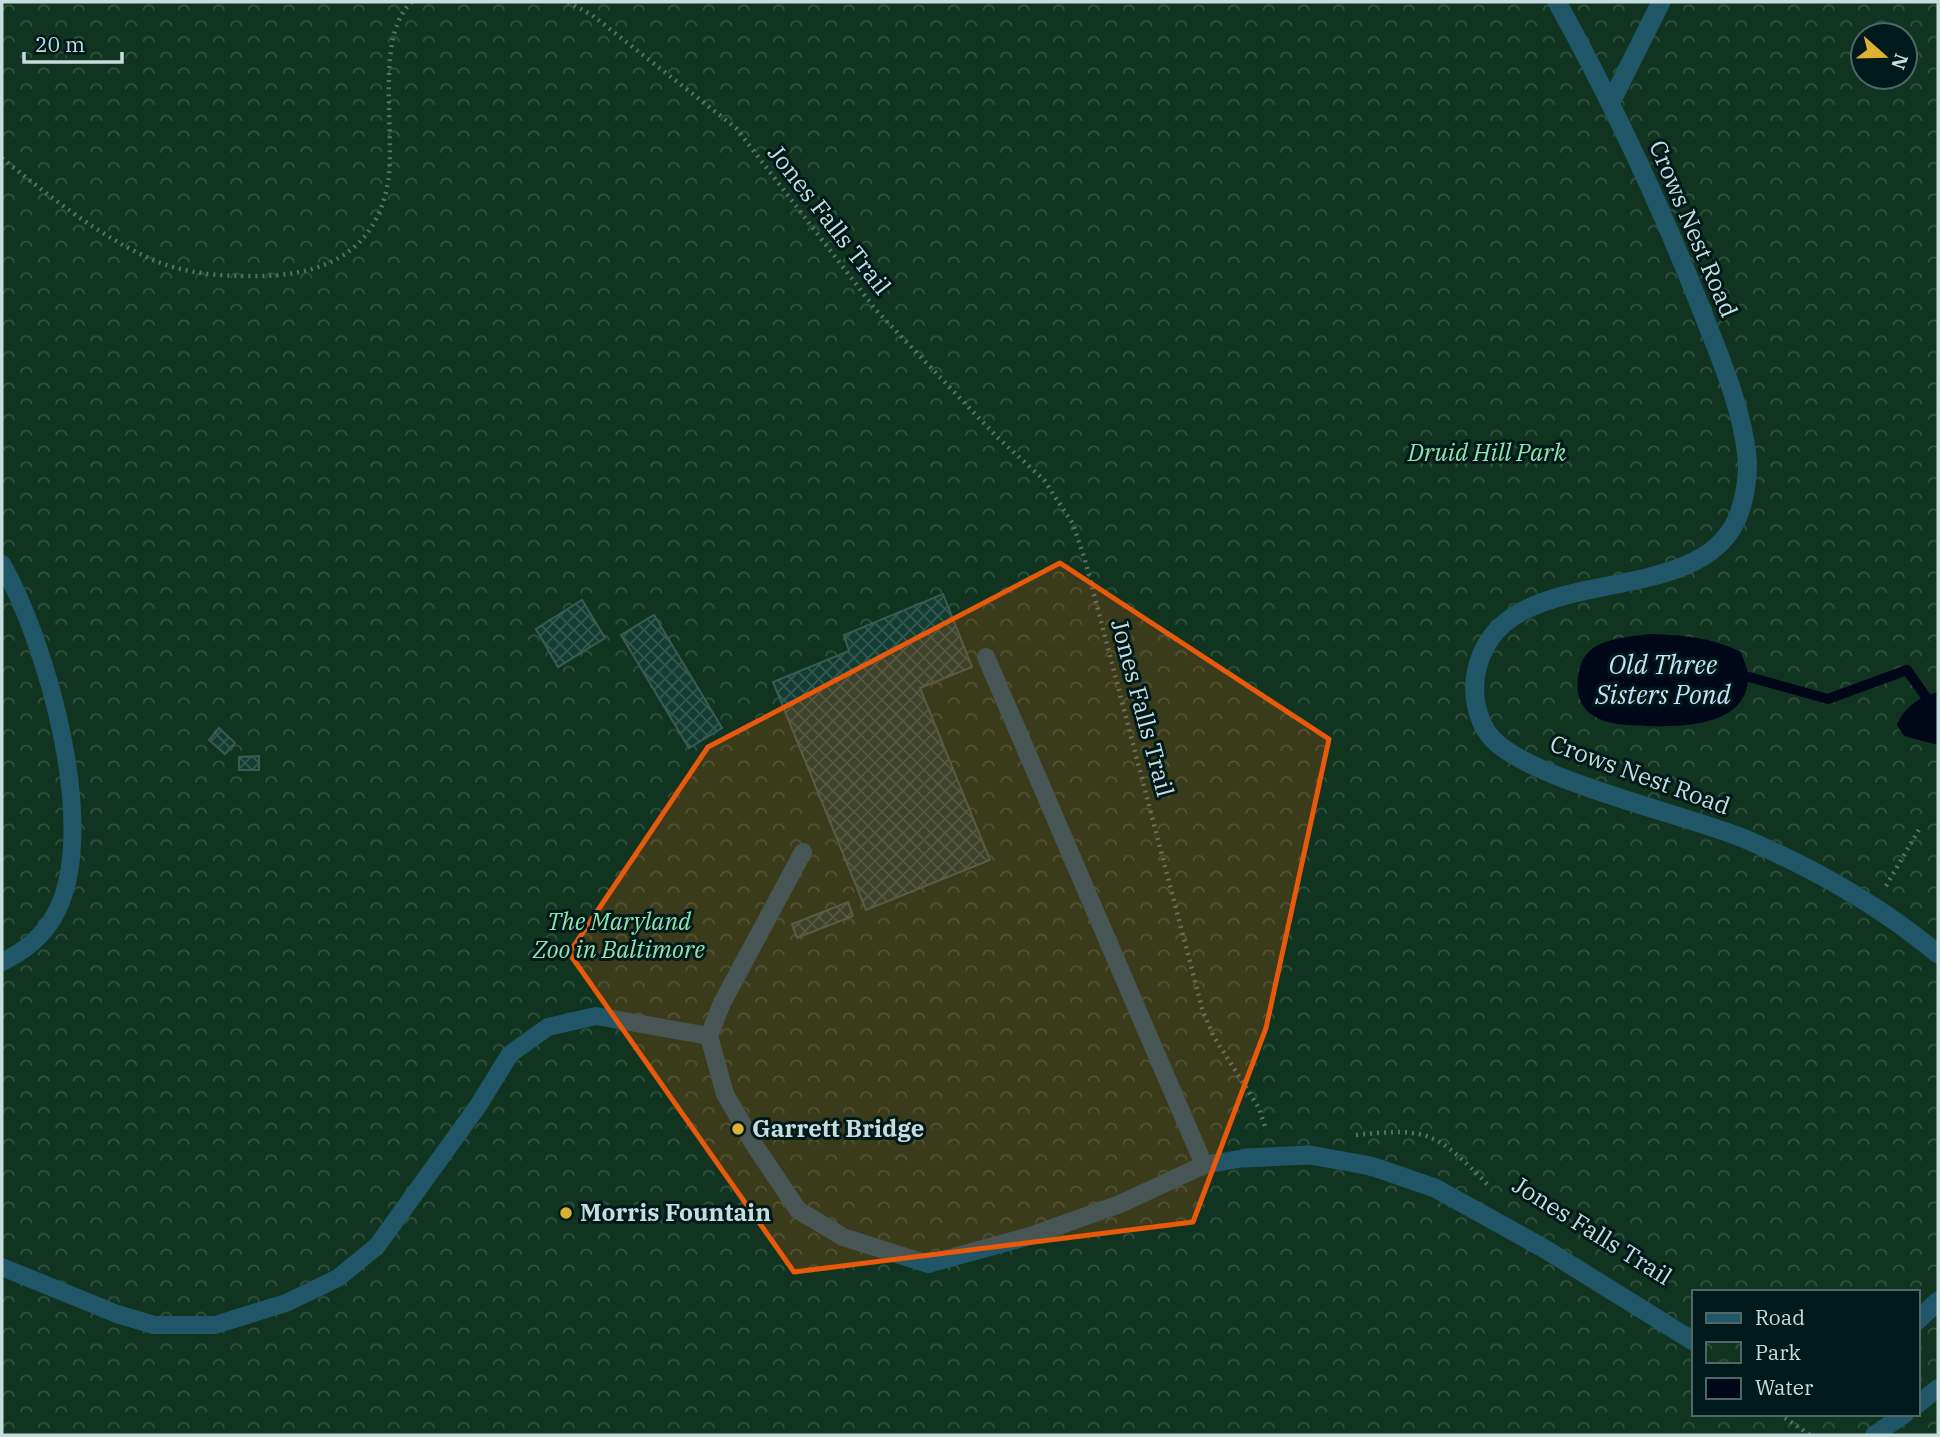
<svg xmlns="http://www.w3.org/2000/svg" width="1940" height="1437" viewBox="0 0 1940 1437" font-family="'IBM Plex Serif',serif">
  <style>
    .park { fill: url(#park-crowns); fill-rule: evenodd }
    .water { fill: #000718 }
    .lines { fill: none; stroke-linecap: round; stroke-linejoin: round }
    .stream { stroke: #000718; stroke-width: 10 }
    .building { fill: url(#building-cross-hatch); stroke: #385c54; stroke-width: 2 }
    .path { stroke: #557071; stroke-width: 4.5; stroke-dasharray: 2 5; stroke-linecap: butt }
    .service { stroke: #205667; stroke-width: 18 }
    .minor { stroke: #205667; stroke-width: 19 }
    .marked { fill: #e8590c; fill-opacity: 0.2; stroke: #e8590c; stroke-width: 5; stroke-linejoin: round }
    .poi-dot { fill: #deb133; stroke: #00191a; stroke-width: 2.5 }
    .labels { text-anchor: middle; stroke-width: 6; stroke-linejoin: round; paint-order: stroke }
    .street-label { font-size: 24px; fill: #c7dcdc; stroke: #00191a }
    .park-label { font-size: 24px; font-style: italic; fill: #91e2ad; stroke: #00191a }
    .poi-label { font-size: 24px; font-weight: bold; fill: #c7dcdc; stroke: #00191a; text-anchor: start }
    .water-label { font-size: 26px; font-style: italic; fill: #c6e1f9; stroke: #00191a }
  </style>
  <defs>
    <pattern id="park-crowns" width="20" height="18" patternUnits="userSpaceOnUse" patternTransform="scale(1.75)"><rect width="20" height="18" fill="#10341f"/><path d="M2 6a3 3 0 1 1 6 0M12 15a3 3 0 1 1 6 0" fill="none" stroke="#31513f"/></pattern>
    <pattern id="building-cross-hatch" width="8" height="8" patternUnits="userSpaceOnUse" patternTransform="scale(1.75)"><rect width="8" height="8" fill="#133c33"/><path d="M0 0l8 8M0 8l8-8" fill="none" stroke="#345850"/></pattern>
  </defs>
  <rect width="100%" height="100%" fill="#042224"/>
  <path class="park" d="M2 2H1938V1435H2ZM1863 35H1905V77H1863ZM1693 1292H1917V1414H1693Z"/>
  <g class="water">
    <path d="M1649 634C1683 635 1710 637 1741 652 1743 660 1749 670 1748 678 1747 726 1683 727 1648 726 1630 725 1607 726 1591 714 1577 703 1576 687 1579 671 1585 638 1623 638 1649 634Z"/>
    <path d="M1938 692V745L1904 736 1897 725C1904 707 1919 697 1938 692Z"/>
  </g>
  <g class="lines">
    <polyline class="stream" points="1749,677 1828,699 1907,670 1938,714"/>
  </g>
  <g class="building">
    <polygon points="943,594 972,667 920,688 990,860 866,910 773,682 849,651 844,635"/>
    <polygon points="582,600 605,638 558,667 536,629"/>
    <polygon points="654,615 722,728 689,748 621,635"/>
    <polygon points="219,728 235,743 225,754 209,740"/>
    <polygon points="259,756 259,770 239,770 239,757"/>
    <polygon points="848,902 853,916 797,938 792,924"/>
  </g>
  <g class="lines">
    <g class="path">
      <polyline points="568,2 592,15 736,128 876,310 996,436 1044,480 1073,524 1085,560 1203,1012 1214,1037 1259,1108 1266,1130"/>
      <path d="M2 158C46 194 99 236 151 259 180 272 213 276 245 276 314 278 375 259 388 182 396 137 374 34 412 2"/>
      <polyline points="1886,886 1921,826"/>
      <path d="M1356 1135C1429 1127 1437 1133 1488 1185"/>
      <polyline points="1779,1414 1810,1435"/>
    </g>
    <g class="service">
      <path d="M2 564C46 641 103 836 53 918 41 938 23 952 2 962"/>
      <polyline points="986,657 1204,1165 1245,1158"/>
      <polyline points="803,852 722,1003 709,1036 725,1094 755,1146 798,1210 843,1237 928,1264 1030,1236 1120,1204 1204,1165"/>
      <polyline points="2,1267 117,1314 154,1325 215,1325 286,1303 338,1278 377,1246 478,1106 510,1054 548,1027 596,1016 709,1036"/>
      <polyline points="1917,1405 1938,1388"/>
      <polyline points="1874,1435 1905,1414"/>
    </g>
    <g class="minor">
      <path d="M1557 2C1613 103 1660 204 1702 311 1720 358 1742 407 1747 457 1749 476 1744 504 1736 521 1692 615 1496 555 1476 674 1472 694 1477 720 1490 736 1524 779 1688 815 1745 839 1816 869 1879 905 1938 954"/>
      <polyline points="1612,100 1661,2"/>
      <polyline points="1245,1158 1310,1155 1371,1166 1435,1188 1545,1249 1693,1341"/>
      <polyline points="1917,1321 1938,1301"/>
    </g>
  </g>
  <path class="marked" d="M1060 563 1329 739 1266 1028 1193 1222 794 1272 569 953 708 747Z"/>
  <g class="poi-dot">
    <circle cx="738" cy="1129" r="7"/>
    <circle cx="566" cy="1213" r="7"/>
  </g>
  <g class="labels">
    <g class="street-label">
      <text transform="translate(829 220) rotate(52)" y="8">Jones Falls Trail</text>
      <text transform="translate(1693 229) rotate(67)" y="8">Crows Nest Road</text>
      <text transform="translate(1142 708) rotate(75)" y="8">Jones Falls Trail</text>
      <text transform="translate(1640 775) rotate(20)" y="8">Crows Nest Road</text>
      <text transform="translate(1592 1231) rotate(32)" y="8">Jones Falls Trail</text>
    </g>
    <g class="park-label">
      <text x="1487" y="461">Druid Hill Park</text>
      <text x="619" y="930">The Maryland<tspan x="619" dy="28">Zoo in Baltimore</tspan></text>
    </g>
    <g class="poi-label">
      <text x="752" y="1137">Garrett Bridge</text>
      <text x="580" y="1221">Morris Fountain</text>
    </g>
    <g class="water-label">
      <text x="1663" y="674">Old Three<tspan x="1663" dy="30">Sisters Pond</tspan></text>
    </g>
  </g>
  <rect width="1940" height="1437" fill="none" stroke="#c7dcdc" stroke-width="7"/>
  <rect x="1692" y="1290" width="228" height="126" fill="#00191a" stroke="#506768" stroke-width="2"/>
  <rect x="1706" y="1313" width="35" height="10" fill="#205667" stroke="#506768" stroke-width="2"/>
  <text x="1755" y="1325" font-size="21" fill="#c7dcdc">Road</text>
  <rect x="1706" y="1342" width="35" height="21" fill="url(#park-crowns)" stroke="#506768" stroke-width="2"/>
  <text x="1755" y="1360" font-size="21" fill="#c7dcdc">Park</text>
  <rect x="1706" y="1378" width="35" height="21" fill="#000718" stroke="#506768" stroke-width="2"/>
  <text x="1755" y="1395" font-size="21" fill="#c7dcdc">Water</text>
  <g transform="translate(1884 56) rotate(110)"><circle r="33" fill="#00191a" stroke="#506768" stroke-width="2"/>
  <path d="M0-5L12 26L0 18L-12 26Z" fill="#deb133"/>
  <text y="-10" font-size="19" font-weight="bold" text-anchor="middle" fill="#c7dcdc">N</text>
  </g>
  <path d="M24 52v10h98v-10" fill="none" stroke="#c7dcdc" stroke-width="3.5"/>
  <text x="35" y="52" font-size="21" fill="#c7dcdc" stroke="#00191a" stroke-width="5" paint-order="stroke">20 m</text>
</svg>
